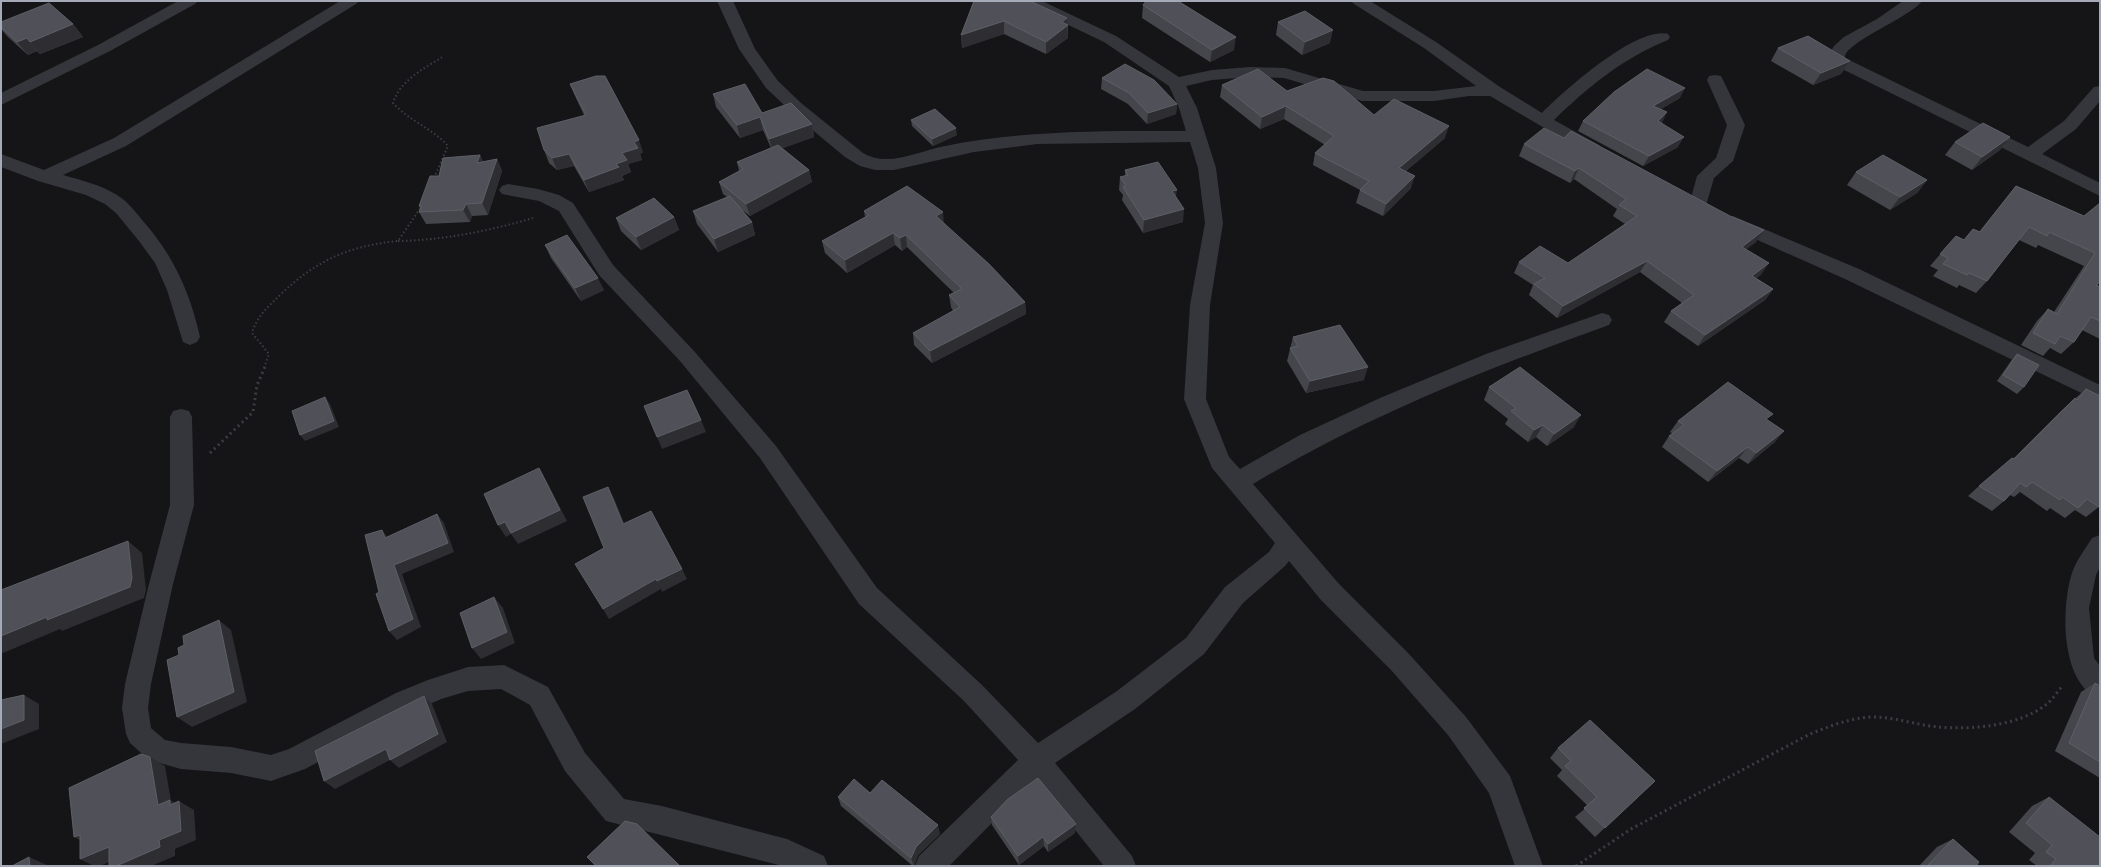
<svg xmlns="http://www.w3.org/2000/svg" width="2101" height="867" viewBox="0 0 2101 867" font-family="Manrope,sans-serif">
  <style>
    .lines { fill: none; stroke-linecap: round; stroke-linejoin: round }
    .path-far1 { stroke: #3b3d43; stroke-width: 2; stroke-dasharray: 1.5 2.5; stroke-linecap: butt }
    .path { stroke: #3b3d43; stroke-width: 3; stroke-dasharray: 2 3.5; stroke-linecap: butt }
    .minor { fill: #35363c; fill-rule: evenodd }
    .wall { fill: #45464c }
    .shaded-wall { fill: #2e2e32 }
    .building { fill: #505158; stroke: #5d5f67 }
  </style>
  <rect width="100%" height="100%" fill="#151517"/>
  <g class="lines">
    <g class="path-far1">
      <path d="M434 178 448 146C432 128 409 121 393 103 400 80 425 68 444 56"/>
      <path d="M398 241C444 240 489 231 533 218"/>
      <path d="M264 368 269 354 252 333C257 316 269 306 281 294 317 260 349 246 398 241L421 207"/>
    </g>
    <g class="path">
      <polyline points="210,453 253,412 257,385 265,367"/>
      <path d="M1576 866 1631 829 1810 734C1830 726 1850 718 1872 717 1895 717 1916 725 1938 727 1973 730 2019 726 2047 704 2053 699 2058 691 2063 685"/>
    </g>
    <g class="minor">
      <polygon points="178,1 198,1 195,4 110,51 1,105 1,93 98,45"/>
      <path d="M340 1H359L356 4 126 146 63 175C81 180 101 185 117 195 128 202 135 211 143 221 173 255 190 292 200 337L197 342 190 345 183 342 167 290 155 263 139 241 116 213 105 204 86 195 38 181 1 167V154L44 170 114 138Z"/>
      <path d="M717 1H733L755 49 778 81 801 103 863 153C888 168 919 151 945 146 1024 130 1105 131 1186 131L1179 108 1169 86 1104 42 1024 4 1021 1H1042L1116 36 1179 77 1212 70 1250 67 1285 68 1363 91H1434L1476 86 1424 48 1354 4 1351 1H1370L1436 42 1500 87 1542 113C1564 91 1636 26 1668 34L1670 37 1668 40C1623 58 1588 87 1554 120L1599 145 1602 149 1599 153 1593 155 1587 153 1490 96H1469L1434 101H1362L1284 78 1250 77 1212 80 1186 86 1197 108 1216 168 1223 223 1210 305 1206 399 1229 457 1240 469 1300 435 1380 398 1486 354 1602 313 1609 315 1612 320 1609 325C1486 369 1365 417 1253 484L1339 584 1409 654 1466 717 1510 776 1543 866H1515L1489 793 1448 735 1391 670 1321 600 1289 561 1285 566 1243 603 1204 654 1135 709 1055 763 1132 856 1136 866H1104L1035 780 949 866H915L919 856 1018 760 964 701 859 604 760 458 680 361 599 275 559 211 539 201 502 194 499 190 502 186 508 184 538 189 559 195 573 203 613 265 694 351 776 446 877 588 982 685 1038 743 1117 691 1186 638 1225 587 1269 552 1275 543 1212 468 1184 399 1190 305 1205 223 1198 168 1190 142 1037 144 974 152 894 170H875L860 166 845 157 798 118 766 88 739 49Z"/>
      <path d="M1903 1H1922C1911 17 1843 43 1845 58L2028 147 2064 121 2094 87 2100 86V101L2076 129 2042 154 2100 183V196L1832 64 1828 56 1834 46 1844 37 1877 19Z"/>
      <polygon points="1715,75 1721,76 1723,80 1745,125 1733,161 1714,178 1705,209 1698,211 1691,209 1689,205 1697,176 1716,158 1727,125 1707,80 1709,76"/>
      <polygon points="1733,216 1859,269 2100,385 2100,402 1845,279 1726,226 1724,222 1726,218"/>
      <polygon points="181,409 189,411 192,417 194,505 173,584 151,684 148,708 151,728 165,740 181,743 231,747 271,755 289,749 396,693 428,680 468,667 504,665 548,687 585,753 624,799 662,806 787,839 824,856 828,866 783,866 606,821 565,771 530,705 501,689 468,691 441,699 414,711 305,769 271,781 231,773 181,769 149,760 130,743 126,734 122,708 125,684 149,584 170,505 170,417 173,411"/>
      <path d="M2100 535V567L2096 575 2089 608 2094 658 2100 666V699C2060 684 2061 607 2072 573 2076 561 2085 549 2092 538Z"/>
    </g>
  </g>
  <g class="wall">
    <polygon points="974,1 1067,25 1068,25 1068,38 1046,54 1004,34 962,48 961,35"/>
    <polygon points="1143,5 1234,50 1210,62 1142,18"/>
    <polygon points="1,22 73,24 83,37 40,54 37,51 28,55 8,37 1,29"/>
    <polygon points="1278,22 1330,43 1302,55 1276,35"/>
    <polygon points="1778,48 1850,61 1841,74 1813,85 1771,61"/>
    <polygon points="1102,78 1177,104 1176,114 1147,124 1128,104 1101,89"/>
    <polygon points="570,84 643,152 640,154 642,160 628,164 631,172 622,176 624,180 589,192 574,166 557,170 549,163 544,150 584,115 575,96"/>
    <polygon points="1222,85 1287,91 1374,115 1445,138 1406,171 1411,188 1383,216 1356,203 1360,190 1313,165 1315,153 1325,145 1284,119 1260,129 1220,97"/>
    <polygon points="713,94 762,113 812,124 814,137 782,148 809,170 812,182 750,216 741,209 752,222 755,235 718,252 697,224 693,211 727,197 723,194 719,182 739,171 737,162 771,148 763,130 740,138 716,107"/>
    <polygon points="1680,98 1661,109 1662,123 1678,147 1643,166 1578,131 1583,121"/>
    <polygon points="911,120 957,135 933,146 912,126"/>
    <polygon points="2010,137 2000,150 1972,170 1945,155 1955,142"/>
    <polygon points="1524,144 1756,242 1746,249 1761,275 1756,278 1773,289 1765,300 1698,346 1664,322 1671,311 1682,303 1640,272 1557,318 1529,295 1533,285 1514,273 1519,262 1568,263 1625,224 1613,216 1617,209 1574,179 1570,183 1519,156"/>
    <polygon points="480,155 483,162 497,159 502,171 488,215 472,216 470,222 426,224 419,212 420,209 419,206 439,176"/>
    <polygon points="1125,170 1176,197 1183,222 1143,233 1122,200 1123,195 1119,190 1120,177 1125,176"/>
    <polygon points="1856,172 1927,180 1917,193 1890,210 1847,185"/>
    <polygon points="2016,186 2084,216 2100,203 2100,282 2097,285 2100,287 2100,339 2082,330 2074,342 2061,354 2050,348 2043,356 2021,345 2037,321 2048,309 2054,312 2084,266 2038,245 2036,248 2019,240 1987,281 1976,293 1959,285 1957,288 1933,276 1938,270 1930,266 1956,236 1964,240 1973,229 1979,232"/>
    <polygon points="864,211 944,224 1025,302 1026,314 932,363 914,345 913,333 953,311 951,307 949,295 954,293 907,247 902,251 895,245 847,273 825,253 822,241 865,217"/>
    <polygon points="674,217 679,230 641,250 621,231 616,218"/>
    <polygon points="545,245 604,290 581,301 551,258"/>
    <polygon points="1293,337 1364,380 1306,393 1287,361"/>
    <polygon points="2017,354 2024,387 2017,394 1997,381 2011,361"/>
    <polygon points="1489,387 1574,427 1547,446 1536,437 1528,442 1505,424 1508,419 1484,400"/>
    <polygon points="2086,389 2100,506 2086,517 2075,510 2065,518 2050,508 2047,511 2020,492 2014,497 2010,495 2004,501 1992,511 1968,496 1979,486 2013,459 2063,409"/>
    <polygon points="1768,420 1775,442 1748,464 1739,458 1708,482 1662,447 1669,436 1673,434 1670,432 1678,421"/>
    <polygon points="2095,683 2100,686 2100,778 2055,751 2081,692"/>
    <polygon points="1558,748 1655,781 1595,837 1575,817 1588,806 1557,776 1562,770 1550,758"/>
    <polygon points="870,793 940,834 918,855 914,866 913,866 841,806 838,797"/>
    <polygon points="2049,797 2100,866 2037,866 2029,860 2035,853 2009,832 2032,806"/>
    <polygon points="991,817 1075,833 1048,852 1044,846 1019,865 992,825"/>
    <polygon points="1953,839 1976,866 1919,866 1937,847"/>
  </g>
  <g class="shaded-wall">
    <polygon points="1067,18 1068,38 1046,54 1046,42 1062,22"/>
    <polygon points="1004,21 1004,34 962,48 961,35"/>
    <polygon points="73,24 83,37 40,54 30,42"/>
    <polygon points="1333,30 1330,43 1302,55 1305,42"/>
    <polygon points="1236,37 1234,50 1210,62 1212,50"/>
    <polygon points="27,38 37,51 28,55 17,42"/>
    <polygon points="1850,61 1841,74 1813,85 1821,73"/>
    <polygon points="1685,88 1680,98 1648,117 1653,106"/>
    <polygon points="1177,104 1176,114 1147,124 1148,113"/>
    <polygon points="1286,106 1284,119 1260,129 1262,117"/>
    <polygon points="1667,112 1662,123 1658,121"/>
    <polygon points="760,117 763,130 740,138 737,125"/>
    <polygon points="812,124 814,137 773,152 769,139"/>
    <polygon points="1449,126 1445,138 1395,180 1399,168"/>
    <polygon points="956,128 957,135 933,146 932,139"/>
    <polygon points="1684,137 1678,147 1643,166 1649,156"/>
    <polygon points="2010,137 2000,150 1972,170 1982,157"/>
    <polygon points="639,140 643,152 640,154 642,160 628,164 631,172 622,176 624,180 589,192 584,180 616,164 622,153 634,142"/>
    <polygon points="569,154 574,166 557,170 552,158"/>
    <polygon points="480,155 485,167 477,163"/>
    <polygon points="497,159 502,171 488,215 482,203"/>
    <polygon points="1579,168 1574,179 1570,183 1575,171"/>
    <polygon points="809,170 812,182 750,216 746,204"/>
    <polygon points="1415,176 1411,188 1383,216 1386,204"/>
    <polygon points="1927,180 1917,193 1890,210 1900,197"/>
    <polygon points="1177,190 1175,202 1172,191"/>
    <polygon points="466,204 472,216 470,222 463,210"/>
    <polygon points="1184,209 1183,222 1143,233 1144,220"/>
    <polygon points="943,212 944,224 936,216"/>
    <polygon points="674,217 679,230 641,250 636,237"/>
    <polygon points="752,222 755,235 718,252 714,239"/>
    <polygon points="1764,230 1756,242 1735,258 1742,247"/>
    <polygon points="893,233 895,245 847,273 845,260"/>
    <polygon points="906,235 907,247 902,251 900,238"/>
    <polygon points="1647,261 1640,272 1557,318 1563,306"/>
    <polygon points="1769,263 1761,275 1744,287 1752,276"/>
    <polygon points="598,278 604,290 581,301 575,288"/>
    <polygon points="1773,289 1765,300 1698,346 1705,335"/>
    <polygon points="1025,302 1026,314 932,363 930,351"/>
    <polygon points="1368,367 1364,380 1306,393 1310,381"/>
    <polygon points="325,397 330,404 339,427 305,441 300,435"/>
    <polygon points="1581,415 1574,427 1547,446 1554,434"/>
    <polygon points="701,420 706,432 662,449 657,437"/>
    <polygon points="1543,425 1536,437 1528,442 1534,430"/>
    <polygon points="1784,431 1775,442 1748,464 1756,453"/>
    <polygon points="1748,447 1739,458 1708,482 1717,471"/>
    <polygon points="539,468 546,480 567,521 518,544 511,534 506,537 498,525"/>
    <polygon points="608,487 614,498 629,535 623,524"/>
    <polygon points="437,514 444,523 454,552 402,574 421,627 397,640 389,631 394,565"/>
    <polygon points="382,530 389,539 385,538"/>
    <polygon points="128,541 142,553 146,590 144,598 62,631 60,629 3,653 1,652 1,636"/>
    <polygon points="682,569 687,579 662,592 661,589 609,619 603,609 656,579"/>
    <polygon points="494,597 503,608 515,643 481,659 472,648"/>
    <polygon points="219,620 231,630 247,702 192,727 177,717"/>
    <polygon points="24,695 39,704 39,729 1,744 1,729"/>
    <polygon points="424,696 432,704 447,742 399,768 390,760 335,789 324,781"/>
    <polygon points="150,757 165,766 171,801 180,806 179,801 194,810 196,840 175,849 175,856 151,866 116,866 158,805"/>
    <polygon points="1076,824 1075,833 1048,852 1048,844"/>
    <polygon points="938,825 940,834 918,855 914,866 911,858 916,847"/>
    <polygon points="80,835 91,846 74,837"/>
    <polygon points="1043,837 1044,846 1019,865 1018,856"/>
    <polygon points="109,847 125,855 100,866 94,866 80,859"/>
    <polygon points="29,857 47,865 47,866 30,866"/>
  </g>
  <g class="building">
    <polygon points="974,1 1030,1 1067,18 1062,22 1068,25 1046,42 1004,21 961,35"/>
    <polygon points="1146,1 1178,1 1236,37 1212,50 1143,5"/>
    <polygon points="49,3 73,24 30,42 27,38 17,42 1,27 1,22"/>
    <polygon points="1305,11 1333,30 1305,42 1278,22"/>
    <polygon points="1808,36 1850,61 1821,73 1778,48"/>
    <polygon points="1125,64 1154,80 1177,104 1148,113 1129,93 1102,78"/>
    <polygon points="1258,69 1287,91 1323,78 1334,81 1374,115 1394,99 1449,126 1399,168 1415,176 1386,204 1360,190 1369,181 1315,153 1334,136 1286,106 1262,117 1222,85"/>
    <polygon points="1647,69 1685,88 1653,106 1667,112 1658,121 1684,137 1649,156 1583,121 1614,92"/>
    <polygon points="596,76 605,76 639,140 634,142 638,148 622,153 627,160 616,164 619,167 584,180 569,154 552,158 544,150 537,128 586,115 570,84"/>
    <polygon points="745,84 762,113 791,103 812,124 769,139 760,117 737,125 713,94"/>
    <polygon points="935,109 956,128 932,139 911,120"/>
    <polygon points="1983,123 2010,137 1982,157 1955,142"/>
    <polygon points="1544,128 1564,138 1571,131 1730,216 1764,230 1742,247 1769,263 1752,276 1773,289 1705,335 1671,311 1694,295 1647,261 1563,306 1534,284 1545,278 1519,262 1540,246 1568,263 1637,216 1619,205 1626,199 1579,168 1575,171 1524,144"/>
    <polygon points="778,145 809,170 746,204 719,182 743,169 737,162"/>
    <polygon points="480,155 477,163 497,159 482,203 466,204 463,210 419,212 422,206 419,206 430,176 439,176 443,158"/>
    <polygon points="1883,155 1927,180 1900,197 1856,172"/>
    <polygon points="1158,162 1177,190 1172,191 1184,209 1144,220 1123,187 1126,186 1120,177 1128,175 1125,170"/>
    <polygon points="907,186 943,212 936,216 989,264 1025,302 930,351 913,333 960,307 949,295 962,289 906,235 900,238 893,233 845,260 822,241 869,215 864,211"/>
    <polygon points="2016,186 2084,216 2100,203 2100,282 2096,285 2100,287 2100,321 2091,317 2074,342 2060,336 2055,344 2033,333 2048,309 2057,314 2095,253 2049,232 2047,236 2029,227 1987,281 1969,273 1967,275 1943,264 1948,258 1940,254 1956,236 1964,240 1973,229 1980,232"/>
    <polygon points="730,196 752,222 714,239 693,211"/>
    <polygon points="654,198 674,217 636,237 616,218"/>
    <polygon points="567,235 598,278 575,288 545,245"/>
    <polygon points="1340,325 1368,367 1310,381 1290,348 1298,346 1293,337"/>
    <polygon points="2017,354 2039,365 2024,387 2003,375"/>
    <polygon points="1520,367 1581,415 1554,434 1543,425 1534,430 1511,411 1516,408 1489,387"/>
    <polygon points="1728,382 1773,414 1766,419 1784,431 1756,453 1748,447 1717,471 1669,436 1684,425 1678,421"/>
    <polygon points="2086,389 2100,396 2100,506 2099,507 2087,499 2078,508 2062,497 2060,500 2032,482 2026,487 2020,483 2004,501 1979,486 2012,458 2014,459 2075,398 2077,400"/>
    <polygon points="687,390 701,420 657,437 644,406"/>
    <polygon points="325,397 334,421 300,435 292,411"/>
    <polygon points="539,468 560,510 511,533 505,522 498,525 484,494"/>
    <polygon points="608,487 623,524 651,511 682,569 657,581 656,579 603,609 575,564 604,548 583,497"/>
    <polygon points="437,514 448,543 394,565 413,619 389,631 376,594 379,592 365,535 382,530 385,538"/>
    <polygon points="128,541 132,578 130,587 47,620 47,617 1,636 1,590"/>
    <polygon points="494,597 507,632 472,648 460,613"/>
    <polygon points="219,620 234,692 177,717 167,660 179,655 178,648 184,645 183,636"/>
    <polygon points="2095,683 2100,686 2100,762 2069,743"/>
    <polygon points="24,695 24,720 1,729 1,700"/>
    <polygon points="424,696 438,734 390,760 386,749 324,781 315,751"/>
    <polygon points="1590,720 1655,781 1605,828 1584,808 1597,797 1565,766 1571,761 1558,748"/>
    <polygon points="141,754 150,757 158,805 170,800 170,805 179,801 181,831 159,840 160,847 116,866 109,866 109,847 80,859 80,835 74,837 69,788"/>
    <polygon points="1038,778 1076,824 1048,844 1043,837 1018,856 991,817 1008,799"/>
    <polygon points="854,779 870,793 882,780 938,825 916,847 911,858 838,797"/>
    <polygon points="2049,797 2100,837 2100,866 2050,866 2056,859 2046,852 2052,845 2026,823"/>
    <polygon points="625,821 637,824 680,866 596,866 587,857"/>
    <polygon points="1953,839 1979,862 1976,866 1927,866"/>
    <polygon points="29,857 30,866 12,866"/>
  </g>
  <rect width="2101" height="867" fill="none" stroke="#a5aab8" stroke-width="4"/>
</svg>
